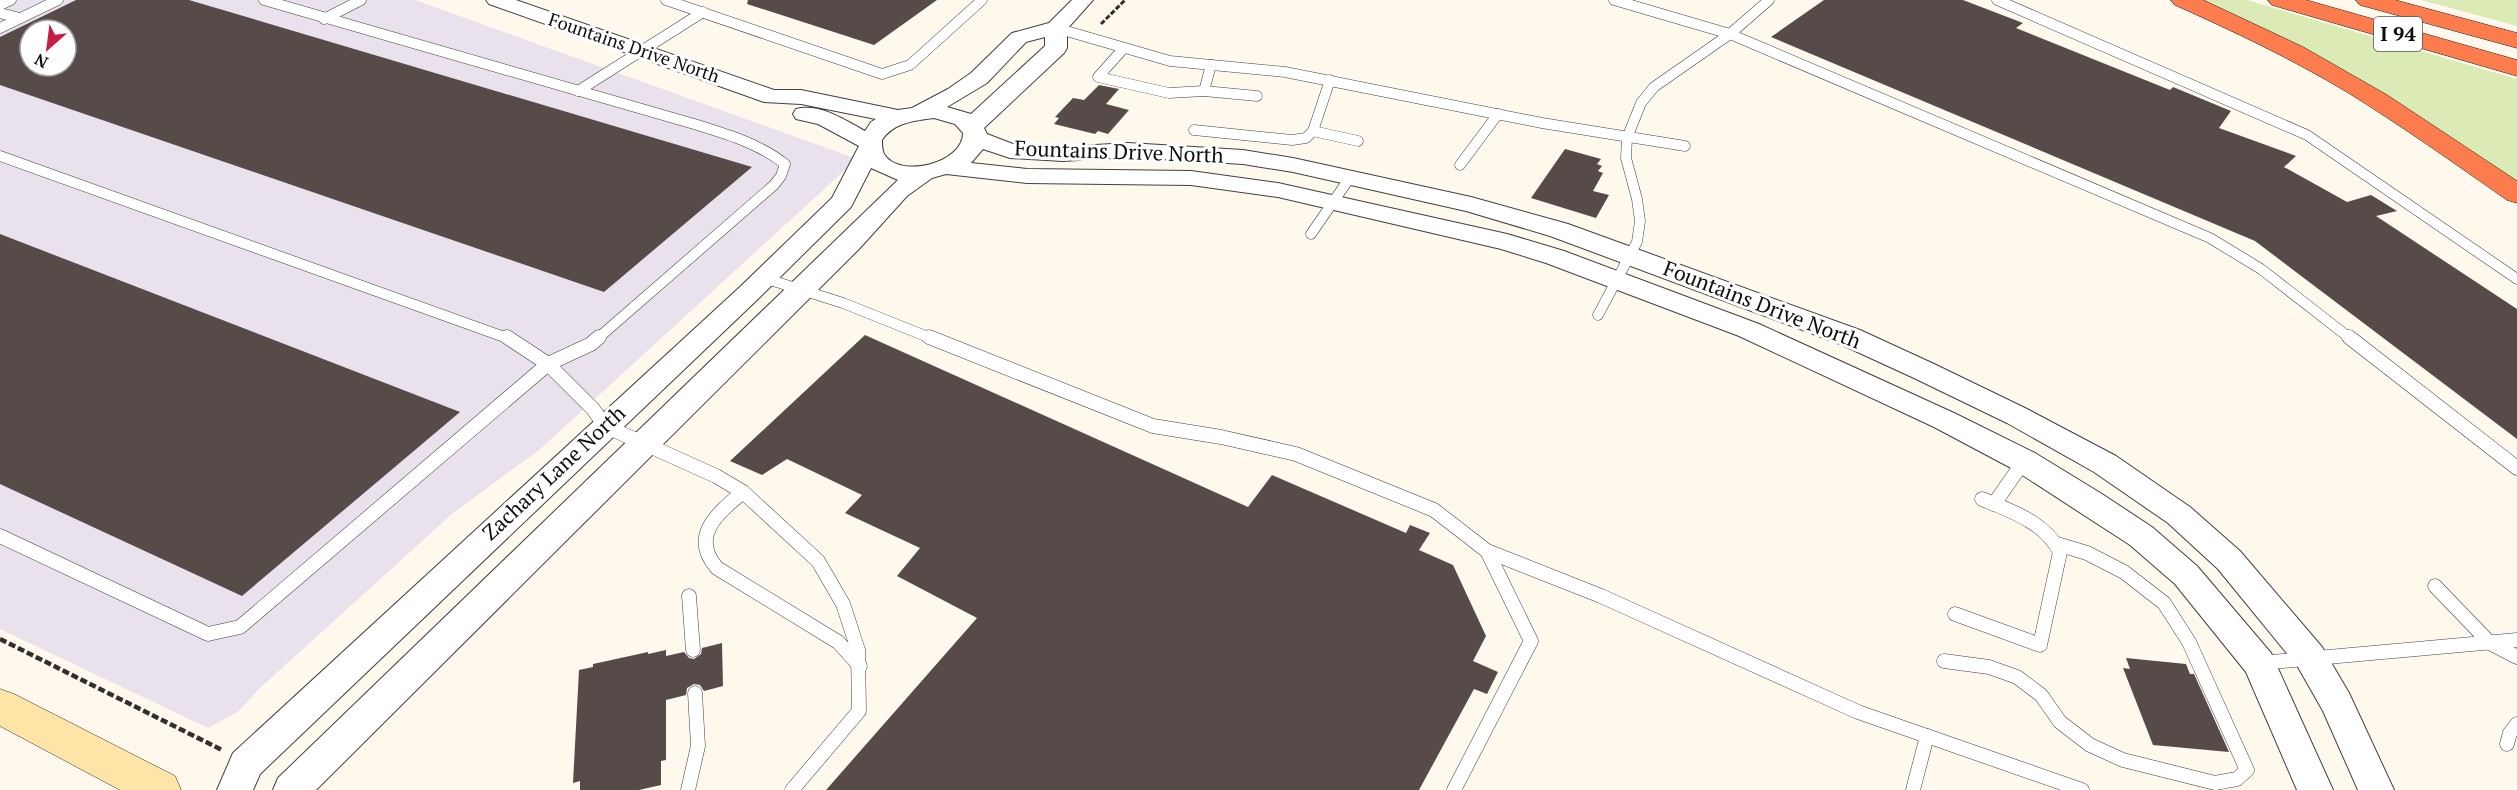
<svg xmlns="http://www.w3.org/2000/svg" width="2517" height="790" viewBox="0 0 2517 790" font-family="'PT Serif',serif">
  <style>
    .industrial { fill: #e9e1ec; fill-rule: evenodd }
    .green { fill: #dcebb5 }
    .building { fill: #564b49; fill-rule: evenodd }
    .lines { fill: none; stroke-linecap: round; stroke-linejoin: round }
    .service-far1-casing { stroke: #404040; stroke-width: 11 }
    .service-casing { stroke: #404040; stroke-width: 15 }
    .tertiary-casing { stroke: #404040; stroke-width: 2 }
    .secondary-casing { stroke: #2f2f2f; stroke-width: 1 }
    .motorway-casing { stroke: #1e1e1e; stroke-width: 1 }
    .path-far1 { stroke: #2f2f2f; stroke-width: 3; stroke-dasharray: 5 2; stroke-linecap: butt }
    .path { stroke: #2f2f2f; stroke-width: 4.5; stroke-dasharray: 7 3; stroke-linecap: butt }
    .service-far1 { stroke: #fff; stroke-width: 10 }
    .service { stroke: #fff; stroke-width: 14 }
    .tertiary { fill: #fff; fill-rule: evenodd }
    .secondary { fill: #ffe4a8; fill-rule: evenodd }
    .motorway { fill: #fc7c4e; fill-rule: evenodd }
    .labels { text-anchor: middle; stroke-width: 6; stroke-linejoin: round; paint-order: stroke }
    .far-street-label { font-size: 18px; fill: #0d0d0d; stroke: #fff }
    .shield { fill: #fff; stroke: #565656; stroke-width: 1.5 }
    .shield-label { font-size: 20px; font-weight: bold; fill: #0d0d0d }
    .street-label { font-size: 21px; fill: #0d0d0d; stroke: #fff }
  </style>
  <rect width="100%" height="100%" fill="#fff8ed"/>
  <path class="industrial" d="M0 0H415L857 159 539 450 453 513 260 688 238 712 208 728 0 629ZM30 30H66V66H30Z"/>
  <g class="green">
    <polygon points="2189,0 2247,0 2517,79 2517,184"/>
    <polygon points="2421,0 2517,0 2517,26"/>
  </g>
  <g class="building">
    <path d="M76 0H189L752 167 604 292 0 85V37ZM30 30H66V66H30Z"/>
    <polygon points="748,0 937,0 874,45 747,4"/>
    <polygon points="1824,0 1963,0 2023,23 2016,28 2170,90 2173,87 2231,111 2219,128 2296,156 2284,167 2347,202 2371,195 2397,211 2376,216 2517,309 2517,439 2255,241 1771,37"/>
    <polygon points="1099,85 1119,89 1106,104 1129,110 1108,134 1098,131 1095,134 1054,124 1059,118 1055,117 1073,98 1084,100"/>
    <polygon points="1565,149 1601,159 1597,164 1602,166 1598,171 1603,173 1593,191 1609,195 1596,218 1531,198"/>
    <polygon points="0,234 460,412 242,596 0,484"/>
    <polygon points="865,335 1248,507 1272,475 1406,533 1410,525 1430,533 1419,550 1453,565 1486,636 1473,661 1498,672 1487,694 1474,689 1419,790 826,790 977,618 897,576 920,548 845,513 862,495 787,459 762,475 730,461"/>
    <polygon points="722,643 723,686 704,691 700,685 694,684 687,688 686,695 666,700 666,760 661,761 661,785 639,790 580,790 580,781 573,783 579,670 593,667 593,664 648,652 648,654 666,650 666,656 684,652 689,658 694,659 701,654 702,648"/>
    <polygon points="2126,658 2186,664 2190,674 2194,674 2229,752 2153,745 2123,668 2130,669"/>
  </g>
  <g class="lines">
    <defs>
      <g id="service-far1">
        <path d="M264 0 694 124C726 134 758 143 785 164L781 176 774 185 597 339"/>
        <polyline points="666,0 882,74 910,65 982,0"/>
        <polyline points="1614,0 1730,34 2210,238 2261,269 2351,339"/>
        <polyline points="1997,0 2307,135 2517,279"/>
        <polyline points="0,5 11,0"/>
        <polyline points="0,13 20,18"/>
        <polyline points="324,19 361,0"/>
        <polyline points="0,28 58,0"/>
        <polyline points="1056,28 1170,61 1285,72 1542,123 1685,146"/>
        <polyline points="1123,49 1098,77 1169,93 1204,91 1257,96"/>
        <polyline points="578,91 703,12"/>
        <polyline points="1204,91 1211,65"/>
        <polyline points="1194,130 1292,140 1306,138 1313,131 1330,80"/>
        <polyline points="1313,131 1358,141"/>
        <polyline points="0,156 510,339"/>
        <polyline points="1460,165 1498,114"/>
        <polyline points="1311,234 1349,179"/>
        <polyline points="764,278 843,303 933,339"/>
        <polyline points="1598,315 1637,242 1640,221 1637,199 1626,158 1627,138 1641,103 1654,87 1730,34 1769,0"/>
      </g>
      <g id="service">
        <polyline points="507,337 548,364 593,409 605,426 716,476 743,492 818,561 843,604 858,650 859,711 792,790"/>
        <polyline points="929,337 1153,426 1221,437 1296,454 1434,510 1487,551 1601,596 1858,712 2082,790"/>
        <polyline points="2349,337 2517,468"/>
        <path d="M743 492C718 513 689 536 717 568L838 642 860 666"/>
        <polyline points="1994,504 2024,461"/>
        <polyline points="0,536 208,634 240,627 548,364 591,344 599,337"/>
        <polyline points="2435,586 2490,643 2517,657"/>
        <polyline points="689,596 693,650"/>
        <path d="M1955 614 2040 645 2060 552C2045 522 2011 511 1982 499"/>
        <polyline points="1944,661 1989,667 2017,677 2041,695 2060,722 2090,745 2123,760 2215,783 2237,779 2247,770 2189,642 2164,603 2124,572 2087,553 2057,544"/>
        <polyline points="2260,663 2517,640"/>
        <polyline points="2507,744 2510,733 2517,724"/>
        <polyline points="688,790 698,746 695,693"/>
        <polyline points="1454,790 1531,641 1487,551"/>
        <polyline points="1913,790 1927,736"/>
      </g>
      <path id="tertiary" d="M486 0H516L774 90H801L898 110 912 108 948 89 971 73 1012 33 1049 23 1072 0H1093L1067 29V48L1064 53 984 128 987 134 1013 144 1063 147 1128 143 1243 150 1293 158 1471 197 1568 224 1860 330 1934 364 2027 409 2116 456 2190 507 2240 551 2322 647 2349 693 2394 790H2358L2323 711 2298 667 2218 569 2168 523 2094 472 2007 423 1914 378 1840 344 1550 236 1466 211 1293 172 1243 164 1128 157 1063 161 1010 158 983 149 971 163 1027 169 1191 171 1278 183 1507 234 1564 251 1759 324 1954 413 2035 453 2102 494 2152 527 2197 566 2271 653 2333 790H2297L2246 672 2175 584 2130 545 2013 469 1934 427 1739 336 1546 263 1501 249 1278 197 1191 185 1027 183 946 174 932 178 907 196 859 249 316 790H273L278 778 898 180 871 168 851 207 759 298 260 774 253 790H217L233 753 741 286 832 198 859 146 818 124 796 119 793 114 796 109C820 103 845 120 865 131L871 122 876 119 801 104 764 102 489 4ZM1045 37V46L971 114 947 107 987 83 1026 42ZM934 118 955 124 963 133C963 164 899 179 884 154 882 150 882 145 882 140 894 122 914 121 934 118Z"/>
      <polygon id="secondary" points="0,689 14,694 175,776 181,790 120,790 0,726"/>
      <g id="motorway">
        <path d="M2171 0H2203L2303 47 2387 95 2517 181V203L2507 200C2454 163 2402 126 2347 92 2292 59 2233 31 2175 5Z"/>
        <polygon points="2268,0 2306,0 2517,60 2517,76 2272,5"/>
        <polygon points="2356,0 2395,0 2517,33 2517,48 2360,5"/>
      </g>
    </defs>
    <use href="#service-far1" class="service-far1-casing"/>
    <use href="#service" class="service-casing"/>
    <use href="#tertiary" class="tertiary-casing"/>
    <use href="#secondary" class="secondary-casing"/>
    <use href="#motorway" class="motorway-casing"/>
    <polyline class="path-far1" points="1101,24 1125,0"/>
    <polyline class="path" points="0,639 222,750"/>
    <use href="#service-far1" class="service-far1"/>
    <use href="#service" class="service"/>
    <use href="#tertiary" class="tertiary"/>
    <use href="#secondary" class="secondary"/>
    <use href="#motorway" class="motorway"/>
  </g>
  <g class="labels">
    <g class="far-street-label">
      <text transform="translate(634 48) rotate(19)" y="6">Fountains Drive North</text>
    </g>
    <rect class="shield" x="2374" y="17" width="48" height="34" rx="4.5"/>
    <g class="shield-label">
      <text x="2398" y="41">I 94</text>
    </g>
    <g class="street-label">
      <text transform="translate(1119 152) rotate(2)" y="7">Fountains Drive North</text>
      <text transform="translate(1762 305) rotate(21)" y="7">Fountains Drive North</text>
      <text transform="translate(554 473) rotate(-43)" y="7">Zachary Lane North</text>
    </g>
  </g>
  <g transform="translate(48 48) rotate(208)"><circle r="28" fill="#ffffff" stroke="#9e9e9e" stroke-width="1.5"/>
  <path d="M0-4.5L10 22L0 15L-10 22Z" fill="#c41e46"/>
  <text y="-9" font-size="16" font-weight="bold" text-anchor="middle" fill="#0d0d0d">N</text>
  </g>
</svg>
